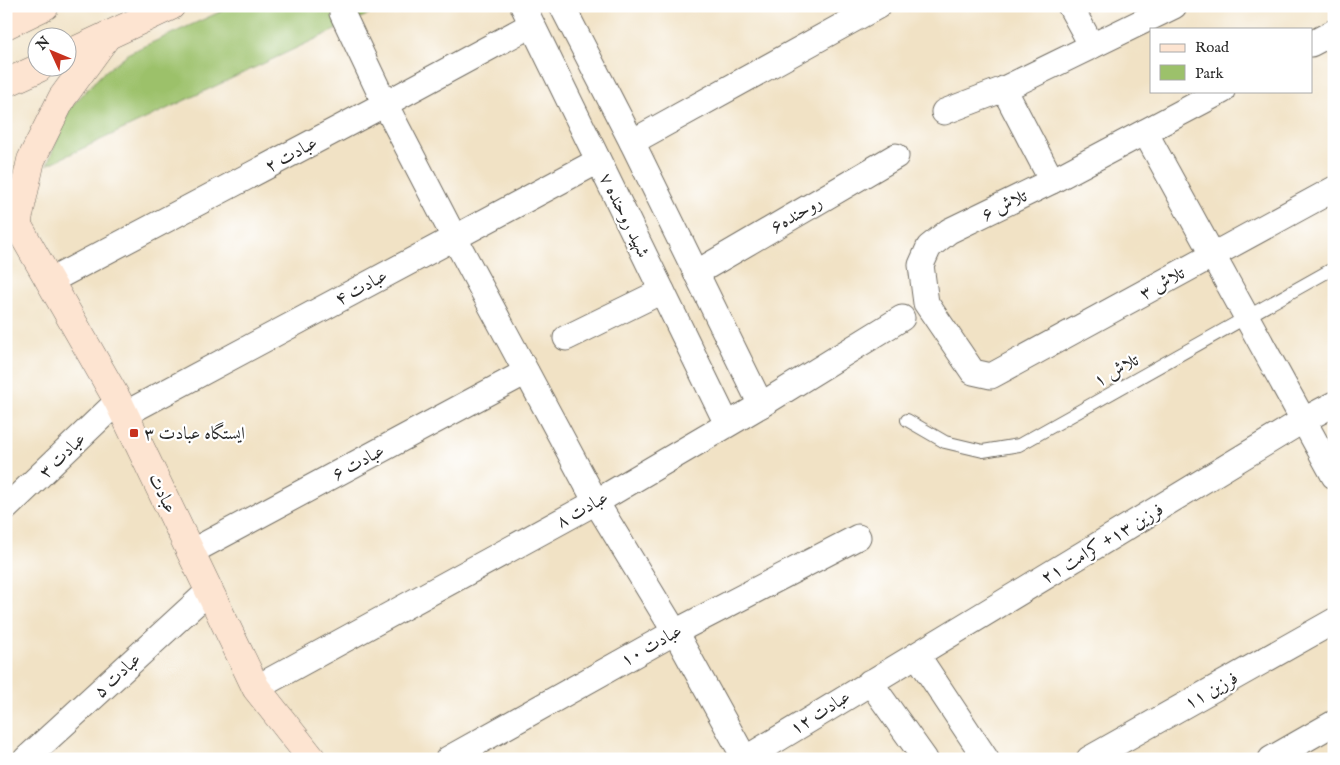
<svg xmlns="http://www.w3.org/2000/svg" width="1340" height="765" viewBox="0 0 1340 765" font-family="'IM FELL English',Amiri,serif">
  <style>
    .green { fill: #9cc16b; stroke: #64764b }
    .lines { fill: none; stroke-linecap: round; stroke-linejoin: round }
    .lane-casing { stroke: #706b61; stroke-width: 14 }
    .street-casing { stroke: #706b61; stroke-width: 27 }
    .secondary-casing { stroke: #706b61; stroke-width: 29 }
    .lane { stroke: #fff; stroke-width: 12 }
    .street { stroke: #fff; stroke-width: 25 }
    .secondary { stroke: #fde4d1; stroke-width: 28 }
    .poi-dot { fill: #c8321e; stroke: #fff; stroke-width: 2 }
    .labels { text-anchor: middle; stroke-width: 4.5; stroke-linejoin: round; paint-order: stroke }
    .street-label { font-size: 18px; fill: #2b2b2b; stroke: #fff }
    .poi-label { font-size: 18px; fill: #2b2b2b; stroke: #fff; text-anchor: start }
  </style>
  <rect width="100%" height="100%" fill="#fff"/>
  <filter id="ink" filterUnits="userSpaceOnUse"><feTurbulence type="fractalNoise" baseFrequency=".02" numOctaves="2"/><feDisplacementMap in="SourceGraphic" scale="10" xChannelSelector="R" yChannelSelector="G"/><feConvolveMatrix kernelMatrix="1 2 1 2 8 2 1 2 1" color-interpolation-filters="sRGB"/></filter>
  <filter id="wash" filterUnits="userSpaceOnUse"><feTurbulence type="fractalNoise" baseFrequency=".0096" numOctaves="4" result="noise"/><feDisplacementMap in="SourceGraphic" scale="20" xChannelSelector="R" yChannelSelector="G"/><feGaussianBlur stdDeviation="1.12" result="paint"/><feColorMatrix in="noise" values="0 0 0 0 0 0 0 0 0 0 0 0 0 0 0 0 0 1.4 0 .05"/><feComposite in="paint" operator="in"/></filter>
  <g filter="url(#wash)">
    <rect width="100%" height="100%" fill="#f1e2c5"/>
    <polygon class="green" points="233,6 386,6 47,165 70,108 102,74 129,53"/>
  </g>
  <g filter="url(#ink)">
    <g class="lines">
      <defs>
        <polyline id="lane" points="907,420 945,442 983,451 1019,445 1334,268"/>
        <g id="street">
          <polyline points="523,6 727,424"/>
          <polyline points="562,6 632,142 761,405"/>
          <polyline points="1070,6 1092,46"/>
          <polyline points="342,13 385,104 454,237 596,502 675,632 745,759"/>
          <polyline points="1311,44 1334,32"/>
          <polyline points="1004,89 1052,181"/>
          <polyline points="1222,91 1052,181 949,231 929,247 921,265 926,303 973,372 991,376 1334,189"/>
          <polyline points="944,112 1004,89 1174,6"/>
          <polyline points="1145,132 1334,476"/>
          <polyline points="632,142 878,6"/>
          <polyline points="696,273 896,156"/>
          <polyline points="50,281 385,104 531,25"/>
          <polyline points="566,338 662,291"/>
          <polyline points="125,414 598,161"/>
          <polyline points="6,508 118,401"/>
          <polyline points="191,552 526,372"/>
          <polyline points="917,655 986,759"/>
          <polyline points="870,682 925,759"/>
          <polyline points="256,688 596,502 761,405 902,318"/>
          <polyline points="26,759 209,591"/>
          <polyline points="448,759 675,632 858,537"/>
          <polyline points="745,759 1302,421 1334,404"/>
          <polyline points="1089,759 1334,621"/>
          <polyline points="1271,759 1334,723"/>
        </g>
        <g id="secondary">
          <polyline points="6,25 45,6"/>
          <polyline points="68,54 171,6"/>
          <polyline points="6,83 39,68"/>
          <polyline points="6,213 17,224 118,401 256,688 312,759"/>
          <polyline points="17,224 31,160 62,98 108,35"/>
        </g>
      </defs>
      <use href="#lane" class="lane-casing"/>
      <use href="#street" class="street-casing"/>
      <use href="#secondary" class="secondary-casing"/>
      <use href="#lane" class="lane"/>
      <use href="#street" class="street"/>
      <use href="#secondary" class="secondary"/>
    </g>
  </g>
  <rect class="poi-dot" x="129" y="428" width="10" height="10" rx="2.5"/>
  <g class="labels">
    <g class="street-label">
      <text transform="translate(291 154) rotate(-28)" y="6">عبادت ۲</text>
      <text transform="translate(1004 205) rotate(-26)" y="6">تلاش ۶</text>
      <text transform="translate(796 214) rotate(-30)" y="6">روحنده۶</text>
      <text transform="translate(625 215) rotate(64)" y="6">شهید روحنده ۷</text>
      <text transform="translate(1162 283) rotate(-29)" y="6">تلاش ۳</text>
      <text transform="translate(361 287) rotate(-28)" y="6">عبادت ۴</text>
      <text transform="translate(1116 370) rotate(-29)" y="6">تلاش ۱</text>
      <text transform="translate(62 455) rotate(-44)" y="6">عبادت ۳</text>
      <text transform="translate(358 462) rotate(-28)" y="6">عبادت ۶</text>
      <text transform="translate(163 493) rotate(64)" y="6">عبادت</text>
      <text transform="translate(582 509) rotate(-29)" y="6">عبادت ۸</text>
      <text transform="translate(1102 543) rotate(-31)" y="6">فرزین ۱۳+ کرامت ۲۱</text>
      <text transform="translate(651 645) rotate(-29)" y="6">عبادت ۱۰</text>
      <text transform="translate(117 675) rotate(-43)" y="6">عبادت ۵</text>
      <text transform="translate(1211 690) rotate(-29)" y="6">فرزین ۱۱</text>
      <text transform="translate(820 712) rotate(-32)" y="6">عبادت ۱۲</text>
    </g>
    <g class="poi-label">
      <text x="144" y="439">ایستگاه عبادت ۳</text>
    </g>
  </g>
  <rect width="1340" height="765" fill="none" stroke="#fff" stroke-width="25"/>
  <rect x="1150" y="28" width="162" height="65" fill="#ffffff" stroke="#aaaaaa"/>
  <rect x="1160" y="44" width="25" height="8" fill="#fde4d1" stroke="#aaaaaa"/>
  <text x="1195" y="52" font-size="15" fill="#2b2b2b">Road</text>
  <rect x="1160" y="65" width="25" height="15" fill="#9cc16b" stroke="#aaaaaa"/>
  <text x="1195" y="78" font-size="15" fill="#2b2b2b">Park</text>
  <g transform="translate(52 52) rotate(314)"><circle r="24" fill="#ffffff" stroke="#aaaaaa"/>
  <path d="M0-4L9 19L0 12L-9 19Z" fill="#c8321e"/>
  <text y="-8" font-size="14" font-weight="bold" text-anchor="middle" fill="#2b2b2b">N</text>
  </g>
</svg>
